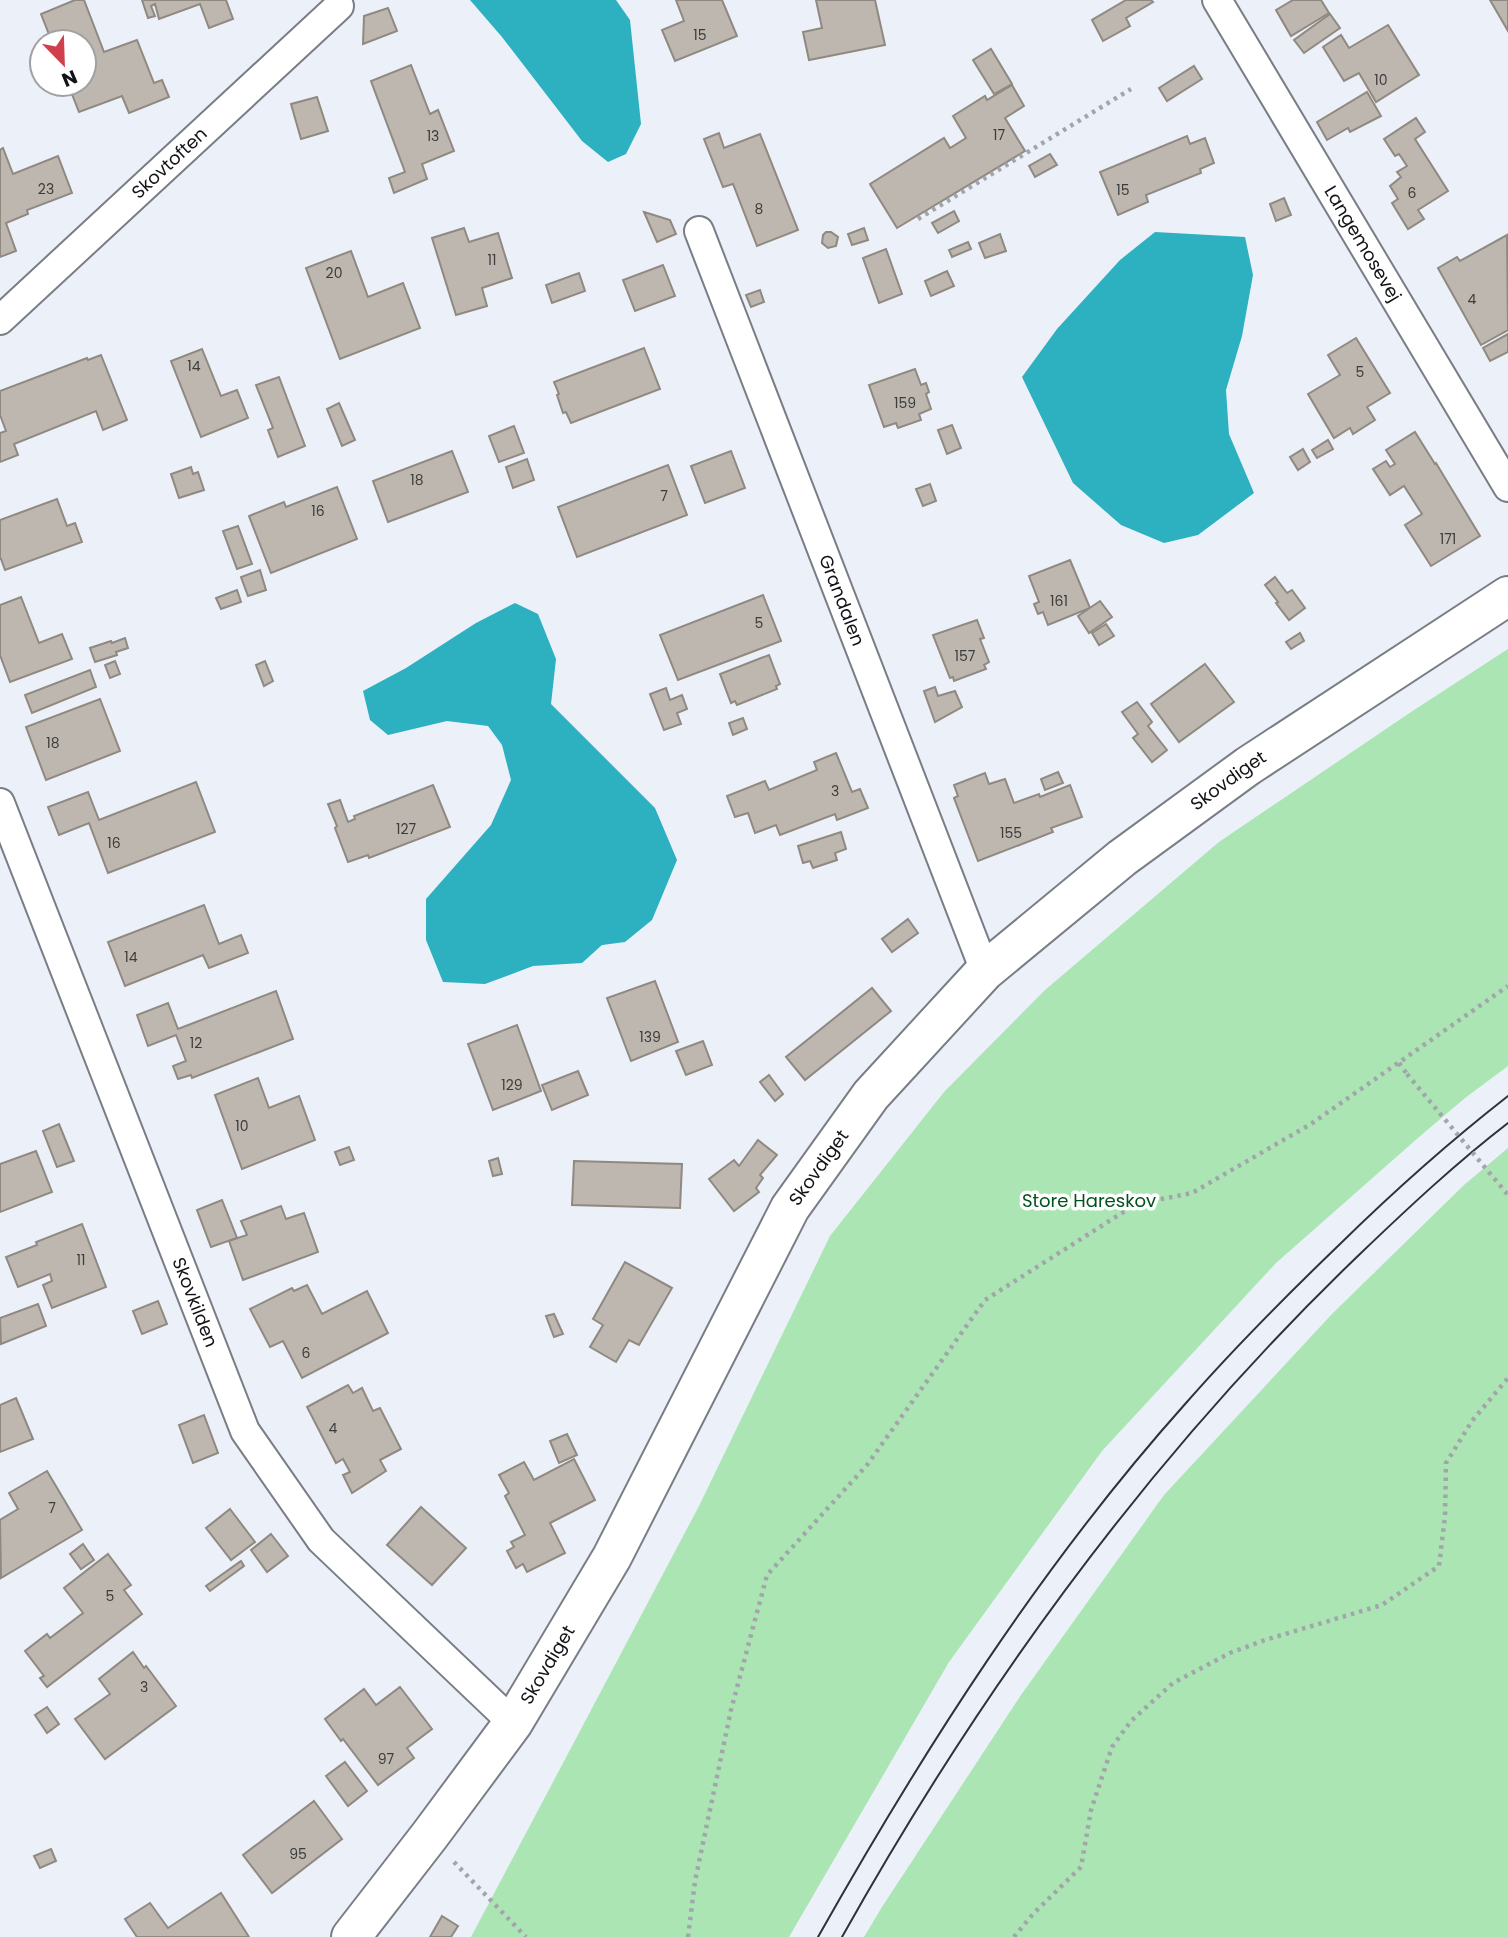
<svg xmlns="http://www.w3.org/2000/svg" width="1508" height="1937" viewBox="0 0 1508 1937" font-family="Poppins,sans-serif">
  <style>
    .green { fill: #abe5b3 }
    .water { fill: #2db0c0 }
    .building { fill: #bdb7af; stroke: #8f8981; stroke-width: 2 }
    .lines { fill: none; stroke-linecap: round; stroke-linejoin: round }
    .street-casing { stroke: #797d85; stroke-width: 32 }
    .secondary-casing { stroke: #797d85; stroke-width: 42 }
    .path { stroke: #a2a5ac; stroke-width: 4.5; stroke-dasharray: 3.5 5; stroke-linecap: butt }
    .street { stroke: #fff; stroke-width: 28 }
    .secondary { stroke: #fff; stroke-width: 38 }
    .tram { stroke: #313236; stroke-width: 2 }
    .path-bridge { stroke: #a2a5ac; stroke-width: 4.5; stroke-dasharray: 3.5 5; stroke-linecap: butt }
    .labels { text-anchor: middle; stroke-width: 7; stroke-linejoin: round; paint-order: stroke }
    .number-label { font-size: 14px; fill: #3d3c3c }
    .street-label { font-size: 18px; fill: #121316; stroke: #fff }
    .park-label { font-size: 18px; fill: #00531d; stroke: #fff }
  </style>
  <rect width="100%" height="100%" fill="#ebf0f9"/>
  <g class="green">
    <polygon points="1508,649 1508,1066 1465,1098 1419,1137 1276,1263 1102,1451 949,1662 789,1937 471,1937 699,1506 830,1236 944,1092 1045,990 1219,842 1414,710"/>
    <polygon points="1508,1148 1508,1937 864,1937 882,1907 1021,1695 1164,1495 1332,1314 1464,1185"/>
  </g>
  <g class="water">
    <polygon points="470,0 616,0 630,20 641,124 626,154 608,162 582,141 502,37"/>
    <polygon points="1155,232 1245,237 1253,275 1242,336 1226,390 1229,434 1254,493 1198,535 1164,543 1121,525 1073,483 1022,377 1057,329 1120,260"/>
    <polygon points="515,603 538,614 556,659 551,704 655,808 677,860 652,920 625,942 602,945 582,963 533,966 485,984 443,982 426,940 426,899 491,825 511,780 502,745 488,726 447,721 388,735 370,720 363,691 406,668 476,623"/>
  </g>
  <g class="building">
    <polygon points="75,0 84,0 104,52 137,40 154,83 162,80 169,97 129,113 122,96 79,112 68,84 84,84 84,42 52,42 41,14"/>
    <polygon points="142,0 226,0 233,19 209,28 200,4 159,19 155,4 151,6 155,16 148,18"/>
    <polygon points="676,0 722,0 737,36 675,61 662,30 684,21"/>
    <polygon points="816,0 875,0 885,45 809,60 803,32 822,28"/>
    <polygon points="1126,0 1151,0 1153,2 1126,18 1130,26 1103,41 1092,20"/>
    <polygon points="1293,0 1321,0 1329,13 1291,36 1276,10"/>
    <polygon points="1490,0 1508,0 1508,31"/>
    <polygon points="388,8 397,31 363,44 364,16"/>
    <polygon points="1330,14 1340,28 1304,53 1294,40"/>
    <polygon points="1388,25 1419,75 1376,102 1359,73 1344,81 1323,47 1341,35 1349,48"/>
    <polygon points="991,49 1012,84 994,94 973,60"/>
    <polygon points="411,65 430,114 438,110 454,151 422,164 427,179 394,193 389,178 405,172 371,81"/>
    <polygon points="1194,66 1202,79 1167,101 1159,88"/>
    <polygon points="1012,85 1024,106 1005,118 1025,151 897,228 870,184 944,138 950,148 966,138 953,116 985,96 987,100"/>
    <polygon points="1367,92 1381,116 1350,132 1348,128 1327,140 1317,122"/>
    <polygon points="317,97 328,131 301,139 291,104"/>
    <polygon points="1416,118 1425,132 1415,139 1448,191 1418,210 1424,219 1408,229 1392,203 1398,199 1390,186 1401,177 1397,172 1407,166 1399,154 1395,156 1384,139"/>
    <polygon points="719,133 724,148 760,134 798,230 757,246 733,184 723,187 704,139"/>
    <polygon points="1187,136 1190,144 1205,138 1214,163 1200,169 1201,173 1146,195 1148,202 1118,215 1100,172"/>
    <polygon points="3,148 13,174 58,156 72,193 27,210 28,214 6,223 16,251 0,257 0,150"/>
    <polygon points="1050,154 1057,165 1035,177 1029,166"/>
    <polygon points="1284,198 1291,215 1276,221 1270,204"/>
    <polygon points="954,211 959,221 938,233 932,223"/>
    <polygon points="644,212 670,220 676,234 657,242"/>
    <polygon points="464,228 469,242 498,233 512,278 482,288 487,306 456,315 432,238"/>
    <polygon points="864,228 868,240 852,245 848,234"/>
    <polygon points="826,232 831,232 838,237 836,246 828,248 822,243 823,235"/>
    <polygon points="1000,234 1006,251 985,258 979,243"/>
    <polygon points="1507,235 1508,330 1481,345 1438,268 1457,257 1460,261"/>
    <polygon points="968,242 971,249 952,257 949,250"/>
    <polygon points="886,249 902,294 879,303 863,258"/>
    <polygon points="351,251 368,297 403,283 420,328 340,359 306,268"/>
    <polygon points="663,265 675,296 635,311 623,280"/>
    <polygon points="947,271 954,286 931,296 925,281"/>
    <polygon points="579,273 585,291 552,303 546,285"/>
    <polygon points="760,290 764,302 751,307 746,295"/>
    <polygon points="1508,334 1508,352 1490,361 1483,348"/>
    <polygon points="1356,338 1390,393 1367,407 1375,420 1353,434 1350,428 1334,438 1308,394 1340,375 1328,355"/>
    <polygon points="644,348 660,389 571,423 566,412 563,413 557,395 559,394 554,382"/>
    <polygon points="202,349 221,396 237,390 248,418 201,437 171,361"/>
    <polygon points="101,355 127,420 103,430 96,411 14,444 18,455 0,462 0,433 6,431 0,415 0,391 87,358 88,360"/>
    <polygon points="915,369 921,385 926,383 929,392 926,394 931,409 919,414 921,420 898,428 896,423 884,427 869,385"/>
    <polygon points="279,377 305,446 278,457 268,430 273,428 256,385"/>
    <polygon points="339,403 355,440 342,446 327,409"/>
    <polygon points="952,425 961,448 947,454 938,430"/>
    <polygon points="514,426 524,453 499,462 489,436"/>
    <polygon points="1415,432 1435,464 1436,463 1480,536 1431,566 1405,525 1422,514 1404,486 1390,495 1373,469 1386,461 1390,467 1395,464 1386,450"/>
    <polygon points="1328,440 1333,449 1317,458 1312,450"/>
    <polygon points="1303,449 1310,462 1298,470 1290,457"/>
    <polygon points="452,451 468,492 388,522 373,481"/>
    <polygon points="731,451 745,488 705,503 691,466"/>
    <polygon points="527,459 534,480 513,488 506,467"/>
    <polygon points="668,465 687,515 577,557 558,507"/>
    <polygon points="191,467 193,474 198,472 204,490 179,498 171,474"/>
    <polygon points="930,484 936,501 923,506 916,489"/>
    <polygon points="337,487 357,539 271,573 249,516 284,502 286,507"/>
    <polygon points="57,499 67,526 75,523 82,542 5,570 1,559 0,559 0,520"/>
    <polygon points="238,526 252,564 237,569 223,531"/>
    <polygon points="1070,560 1090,608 1048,625 1043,612 1038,614 1034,604 1039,602 1029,576"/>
    <polygon points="260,570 266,590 248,596 241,577"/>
    <polygon points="1275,577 1287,593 1292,590 1305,608 1289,620 1276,603 1278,602 1265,585"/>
    <polygon points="237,590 241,602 221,609 216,598"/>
    <polygon points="763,595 781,641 678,680 660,635"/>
    <polygon points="21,597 39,643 62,634 72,659 10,682 0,655 0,605"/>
    <polygon points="1100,601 1112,617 1089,633 1078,616"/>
    <polygon points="977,620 984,638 980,639 989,662 984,665 986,669 954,681 953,677 950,678 933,635"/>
    <polygon points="1106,624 1114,636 1099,645 1092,633"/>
    <polygon points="1300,633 1304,641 1291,649 1286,642"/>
    <polygon points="125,638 128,648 116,652 117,655 95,662 90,648 111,641 112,643"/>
    <polygon points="769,655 780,684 776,686 777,689 737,705 735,701 731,703 720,674"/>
    <polygon points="115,661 120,674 110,678 105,665"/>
    <polygon points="265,661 273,681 264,686 256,665"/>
    <polygon points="1205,664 1234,702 1179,742 1151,704"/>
    <polygon points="90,670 96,687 32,713 25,695"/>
    <polygon points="935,687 938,696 955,691 962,707 935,722 924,691"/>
    <polygon points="666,688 670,700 682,695 687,709 677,713 681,724 664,730 650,694"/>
    <polygon points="100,699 120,751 46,780 26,727"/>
    <polygon points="1137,702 1152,722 1148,726 1167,750 1152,762 1133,738 1138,734 1122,712"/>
    <polygon points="743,718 747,729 733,735 729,723"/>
    <polygon points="836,753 852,792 860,789 868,808 837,820 835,814 780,835 776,825 755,833 748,813 735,817 727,796 765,781 769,790 817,770 814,762"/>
    <polygon points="1058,772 1063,783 1045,790 1041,779"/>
    <polygon points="985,773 989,784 1005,779 1014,803 1039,794 1040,797 1070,785 1082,817 1051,828 1053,832 978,861 954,798 958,796 954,785"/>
    <polygon points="196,782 215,832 108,873 89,823 59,835 48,807 88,792 99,820"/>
    <polygon points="433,785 450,827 369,858 368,855 348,862 335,828 337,826 328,804 340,800 348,822 355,819 354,816"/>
    <polygon points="841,832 846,849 835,853 837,860 813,868 810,861 803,863 798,846"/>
    <polygon points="204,905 219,944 241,935 248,953 209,968 203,955 125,986 108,942"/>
    <polygon points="908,919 918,933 892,952 882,939"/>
    <polygon points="655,981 678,1042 631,1061 607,998"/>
    <polygon points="872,988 891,1011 805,1080 786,1057"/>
    <polygon points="276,991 293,1039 192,1078 191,1075 178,1079 173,1066 186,1061 176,1035 148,1046 137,1015 168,1003 178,1029"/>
    <polygon points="517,1025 541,1091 493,1110 468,1044"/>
    <polygon points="703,1041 712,1065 686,1075 676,1051"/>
    <polygon points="578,1071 588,1095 552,1110 542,1085"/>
    <polygon points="769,1075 783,1094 775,1101 760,1082"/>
    <polygon points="258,1078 269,1108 299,1096 315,1140 242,1169 215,1095"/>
    <polygon points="59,1124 74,1161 57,1167 43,1131"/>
    <polygon points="758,1140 777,1155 760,1175 763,1178 756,1188 759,1192 734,1211 709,1179 734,1160 739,1166"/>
    <polygon points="349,1147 354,1160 340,1165 335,1152"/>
    <polygon points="36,1151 52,1192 0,1212 0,1164"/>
    <polygon points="498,1158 502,1174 493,1176 489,1161"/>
    <polygon points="574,1161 682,1164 680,1208 572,1205"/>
    <polygon points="222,1200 237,1238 211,1247 197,1210"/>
    <polygon points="281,1206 286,1219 304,1213 318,1252 243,1280 229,1241 247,1235 241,1221"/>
    <polygon points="82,1224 106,1287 52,1308 43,1285 52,1281 50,1274 18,1287 6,1257 37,1245 36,1242"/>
    <polygon points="625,1262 672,1288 639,1345 629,1340 616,1362 590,1347 603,1325 593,1319"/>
    <polygon points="307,1285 322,1314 367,1291 388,1333 302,1378 283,1341 270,1347 250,1309 292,1288 294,1291"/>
    <polygon points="158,1301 167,1324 142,1334 133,1311"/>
    <polygon points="38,1304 46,1326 1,1344 0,1318"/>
    <polygon points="554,1314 563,1334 554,1337 546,1316"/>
    <polygon points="348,1385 353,1393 362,1388 373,1411 380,1408 401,1449 380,1460 386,1471 352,1493 343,1475 350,1472 343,1459 336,1463 307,1407"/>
    <polygon points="16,1398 33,1439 0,1452 0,1405"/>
    <polygon points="204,1415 218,1453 193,1463 179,1425"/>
    <polygon points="567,1434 577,1455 559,1463 550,1441"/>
    <polygon points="574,1459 595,1500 550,1523 565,1553 527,1572 523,1564 516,1568 507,1551 514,1547 511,1542 525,1535 505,1496 509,1493 499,1475 524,1462 534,1480"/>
    <polygon points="47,1471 82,1530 1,1578 0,1520 18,1509 9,1493"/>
    <polygon points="421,1507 466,1548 432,1585 387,1545"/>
    <polygon points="230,1509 255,1542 231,1560 206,1528"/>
    <polygon points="271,1534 288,1556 267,1572 251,1550"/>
    <polygon points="83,1544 94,1560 81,1569 70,1554"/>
    <polygon points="108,1554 131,1585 124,1590 142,1614 47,1687 40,1678 44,1676 25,1651 47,1634 50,1638 83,1613 64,1588"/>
    <polygon points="241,1561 244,1566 210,1591 206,1586"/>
    <polygon points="133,1652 144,1668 146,1666 176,1706 105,1759 75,1719 110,1694 99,1679"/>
    <polygon points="400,1687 432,1729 407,1748 414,1758 378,1785 343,1739 341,1741 325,1719 364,1689 376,1705"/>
    <polygon points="47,1707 59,1724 47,1733 35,1715"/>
    <polygon points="345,1762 367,1791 348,1806 326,1776"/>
    <polygon points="314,1801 342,1839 272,1893 243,1855"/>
    <polygon points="51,1849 56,1861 40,1868 34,1856"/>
    <polygon points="221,1893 249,1937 137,1937 125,1919 150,1903 168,1928"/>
    <polygon points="442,1916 458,1926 451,1937 430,1937"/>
  </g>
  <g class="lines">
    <defs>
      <g id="street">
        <path id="s1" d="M1217 0 1508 487"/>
        <path id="s2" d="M699 231 985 971"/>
        <path id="s3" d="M0 320 339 6"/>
        <path id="s4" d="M0 803 245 1431 321 1540 513 1723"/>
      </g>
      <g id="secondary">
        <path id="s5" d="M351 1937 430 1835 513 1723 612 1557 790 1208 871 1095 985 971 1122 858 1248 766 1508 596"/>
      </g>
    </defs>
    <use href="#street" class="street-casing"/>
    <use href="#secondary" class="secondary-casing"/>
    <g class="path">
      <polyline points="918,219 1131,89"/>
      <polyline points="1399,1063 1407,1074"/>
      <polyline points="454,1862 526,1937"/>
      <polyline points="688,1937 695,1881 731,1710 767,1575 867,1465 985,1300 1136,1204 1192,1193 1311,1124 1508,986"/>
      <polyline points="1014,1937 1033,1914 1081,1867 1091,1810 1112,1747 1131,1721 1173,1683 1230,1653 1265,1640 1382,1605 1439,1566 1445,1516 1446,1463 1472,1421 1508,1378"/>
    </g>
    <use href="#street" class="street"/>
    <use href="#secondary" class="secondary"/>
    <g class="tram">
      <path d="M818 1937C924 1749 1042 1564 1186 1403 1234 1348 1286 1296 1339 1245 1393 1192 1449 1142 1508 1096"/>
      <path d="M842 1937C983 1685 1152 1453 1361 1253 1408 1208 1456 1163 1508 1123"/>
    </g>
    <polyline class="path-bridge" points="1407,1074 1508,1195"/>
  </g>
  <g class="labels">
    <g class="number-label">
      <text x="700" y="40">15</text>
      <text x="1381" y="85">10</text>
      <text x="999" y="140">17</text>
      <text x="433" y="141">13</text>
      <text x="46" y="194">23</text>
      <text x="1123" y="195">15</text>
      <text x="1412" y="198">6</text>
      <text x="759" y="214">8</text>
      <text x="492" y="265">11</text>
      <text x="334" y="278">20</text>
      <text x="1472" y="304">4</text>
      <text x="194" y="371">14</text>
      <text x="1360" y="377">5</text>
      <text x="905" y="408">159</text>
      <text x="417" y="485">18</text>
      <text x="664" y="501">7</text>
      <text x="318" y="516">16</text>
      <text x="1448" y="544">171</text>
      <text x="1059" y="606">161</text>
      <text x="759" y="628">5</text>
      <text x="965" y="661">157</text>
      <text x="53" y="748">18</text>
      <text x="835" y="796">3</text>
      <text x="406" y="834">127</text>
      <text x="1011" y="838">155</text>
      <text x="114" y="848">16</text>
      <text x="131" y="962">14</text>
      <text x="650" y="1042">139</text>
      <text x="196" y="1048">12</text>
      <text x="512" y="1090">129</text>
      <text x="242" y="1131">10</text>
      <text x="81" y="1265">11</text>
      <text x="306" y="1358">6</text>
      <text x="333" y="1433">4</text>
      <text x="52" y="1513">7</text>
      <text x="110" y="1601">5</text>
      <text x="144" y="1692">3</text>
      <text x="386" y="1764">97</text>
      <text x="298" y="1859">95</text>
    </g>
    <g class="street-label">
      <text dy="6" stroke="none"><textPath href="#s3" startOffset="231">Skovtoften</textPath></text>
      <text dy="6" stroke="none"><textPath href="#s1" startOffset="284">Langemosevej</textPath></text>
      <text dy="6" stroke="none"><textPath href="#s2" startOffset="396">Grandalen</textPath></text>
      <text dy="6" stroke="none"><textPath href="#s5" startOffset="1470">Skovdiget</textPath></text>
      <text dy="6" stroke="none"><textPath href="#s5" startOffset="903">Skovdiget</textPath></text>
      <text dy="6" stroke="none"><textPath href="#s4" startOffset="536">Skovkilden</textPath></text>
      <text dy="6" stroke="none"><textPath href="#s5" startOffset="336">Skovdiget</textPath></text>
    </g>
    <g class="park-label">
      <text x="1089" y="1207">Store Hareskov</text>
    </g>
  </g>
  <g transform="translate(63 63) rotate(157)"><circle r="33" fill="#ffffff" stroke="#a0a1a2" stroke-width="2"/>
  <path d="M0-5L12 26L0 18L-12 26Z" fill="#d0404c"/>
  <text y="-10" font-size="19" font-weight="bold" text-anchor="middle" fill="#121316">N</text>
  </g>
</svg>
